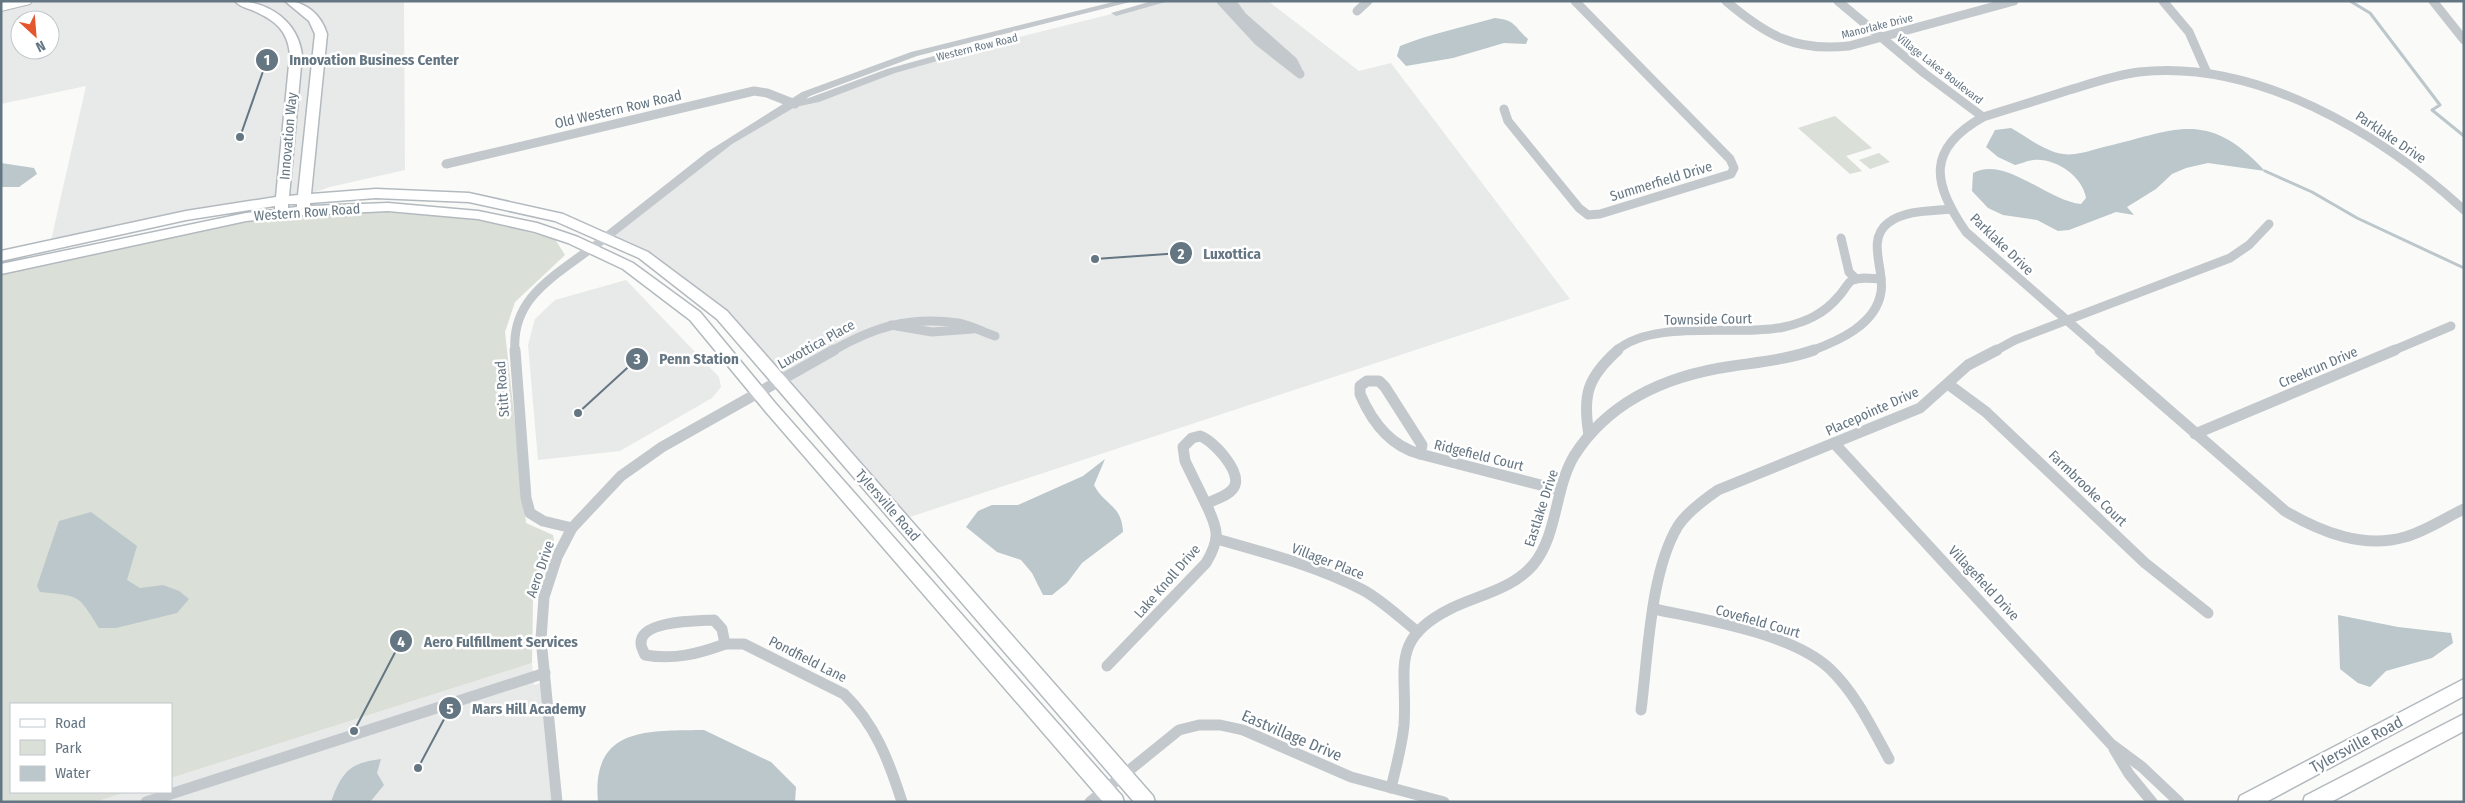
<svg xmlns="http://www.w3.org/2000/svg" width="2465" height="803" viewBox="0 0 2465 803" font-family="'Fira Sans Condensed',sans-serif">
  <style>
    .built { fill: #e8e9e9; fill-rule: evenodd }
    .green { fill: #dadfd7 }
    .water { fill: #bbc7cb }
    .lines { fill: none; stroke-linecap: round; stroke-linejoin: round }
    .stream { stroke: #bbc7cb; stroke-width: 3 }
    .secondary-casing { stroke: #b3babf; stroke-width: 3 }
    .motorway-casing { stroke: #b4b9bd; stroke-width: 2 }
    .minor-far1 { stroke: #c3c8cc; stroke-width: 9 }
    .minor { stroke: #c3c8cc; stroke-width: 11 }
    .tertiary { fill: #c3c8cc; fill-rule: evenodd }
    .secondary { fill: #fff; fill-rule: evenodd }
    .motorway { fill: #fff; fill-rule: evenodd }
    .labels { text-anchor: middle; stroke-width: 5; stroke-linejoin: round; paint-order: stroke }
    .far-street-label { font-size: 11px; fill: #657683; stroke: #fff }
    .street-label { font-size: 14px; fill: #657683; stroke: #fff }
    .near-street-label { font-size: 16px; fill: #657683; stroke: #fff }
    .leader { fill: none; stroke: #657683; stroke-width: 2 }
    .callout-dot { fill: #657683; stroke: #fff; stroke-width: 2 }
    .mark-label { font-size: 15px; text-anchor: middle; font-weight: bold; fill: #fff }
    .callout-label { font-size: 15px; text-anchor: middle; font-weight: bold; fill: #657683; stroke: #fff; stroke-width: 5; stroke-linejoin: round; paint-order: stroke }
  </style>
  <rect width="100%" height="100%" fill="#fafaf8"/>
  <g class="built">
    <path d="M1 1H404L405 170 330 187 304 196 50 245 86 86 1 104ZM20 20H50V50H20Z"/>
    <polygon points="1164,1 1268,1 1359,71 1391,63 1570,299 901,520 722,315 608,235 708,157 795,104 922,61"/>
    <polygon points="626,280 719,377 721,387 712,398 620,451 538,460 528,345 535,319 555,300"/>
    <polygon points="532,663 534,685 545,682 557,802 95,802 127,792 171,792 171,778"/>
  </g>
  <g class="green">
    <polygon points="1835,116 1872,148 1846,156 1862,171 1850,174 1798,128"/>
    <polygon points="1879,153 1890,162 1870,169 1859,160"/>
    <polygon points="369,211 477,219 555,239 565,255 515,302 505,332 526,523 553,535 555,547 533,600 532,663 171,778 171,704 11,704 11,792 127,792 95,802 1,802 1,275 219,226 284,217"/>
  </g>
  <g class="water">
    <path d="M1495 18C1516 20 1514 27 1528 39L1526 44 1504 43 1453 58 1406 66 1397 56 1400 46C1430 34 1463 27 1495 18Z"/>
    <path d="M2011 128C2027 137 2044 151 2063 154 2074 156 2089 151 2100 148 2173 132 2205 106 2265 171L2208 163 2186 168 2172 174 2156 189 2127 207 2134 215 2116 212 2069 230 2058 231 2037 220 2003 215 1988 208 1972 191 1973 173C2005 155 2049 202 2081 204L2086 198C2083 177 2056 158 2034 160 2028 160 2021 164 2015 165L1998 157 1986 147 1995 130Z"/>
    <polygon points="1,163 34,168 37,174 19,187 1,187"/>
    <path d="M1105 459 1094 485C1104 505 1122 505 1123 532L1082 563 1067 583 1052 595H1043L1032 573 1021 560 997 552 966 527 978 511 992 505H1018L1083 476Z"/>
    <path d="M91 512 137 546 127 580 140 588 163 585 179 591 189 599 177 613 116 628H99C78 594 80 596 40 592L37 586 59 521Z"/>
    <polygon points="2338,615 2398,627 2451,633 2453,643 2432,658 2386,671 2370,687 2358,683 2340,669"/>
    <path d="M704 730 771 762 796 787 795 802H598C591 726 648 731 704 730Z"/>
    <path d="M381 759 377 773 384 785 370 802H331C342 772 349 763 381 759Z"/>
  </g>
  <g class="lines">
    <g class="stream">
      <polyline points="2350,1 2370,13 2440,105 2432,110 2464,136"/>
      <polyline points="2265,171 2312,192 2357,218 2464,268"/>
    </g>
    <defs>
      <g id="secondary">
        <path d="M235 1C268 1 298 21 302 55L289 196 298 195 315 34 309 21 285 1C305 1 321 14 327 34L311 194 376 189 469 193 563 214 648 252 727 311 1153 796 1155 802H1134L717 319 639 258 555 221 469 202 376 198 310 203V206L388 203 478 211 537 223 578 237 633 263 700 312 776 404 1122 796 1124 802H1103L766 412 690 320 623 269 568 243 535 232 478 219 388 211 303 215 246 221 1 274V264L246 213 275 210V206L186 220 1 261V251L186 211 276 197 290 55C288 30 275 20 252 10 246 8 239 6 235 1ZM288 204H297V207L288 208Z"/>
        <polygon points="2464,679 2464,696 2266,802 2238,802 2240,796"/>
        <polygon points="2464,714 2464,731 2331,802 2303,802 2305,796"/>
      </g>
      <polygon id="motorway" points="7,1 32,1 30,4 1,11 1,3"/>
    </defs>
    <use href="#secondary" class="secondary-casing"/>
    <use href="#motorway" class="motorway-casing"/>
    <g class="minor-far1">
      <polyline points="1221,1 1258,41 1300,74"/>
      <polyline points="1231,1 1242,16 1293,61 1298,71"/>
      <path d="M1726 1C1766 35 1795 52 1849 46L2014 1"/>
      <polyline points="1838,1 1924,73 1983,117"/>
      <polyline points="2163,1 2189,32 2207,73"/>
      <polyline points="2433,1 2464,40"/>
      <polyline points="1357,11 1368,1"/>
      <polyline points="1504,109 1508,121 1579,208 1588,215 1600,214 1731,174 1734,168 1730,159 1575,1"/>
      <polyline points="446,164 754,91 767,93 795,104"/>
      <polyline points="1841,238 1849,272 1856,279"/>
      <polyline points="891,325 932,332 973,329"/>
      <path d="M515 351C511 299 553 277 590 249"/>
      <path d="M832 351C874 327 909 316 958 323 970 325 983 332 995 336"/>
      <path d="M1616 351C1653 318 1738 337 1784 327 1806 322 1824 314 1839 296 1843 292 1847 284 1851 281 1859 276 1872 279 1881 279"/>
      <path d="M1811 351C1838 341 1876 325 1881 292 1885 270 1866 240 1888 223 1905 210 1931 211 1951 209"/>
      <polyline points="1995,351 2015,340 2230,258 2249,245 2269,224"/>
      <path d="M2102 351 1966 232C1932 183 1926 149 1983 117 2011 108 2039 100 2066 91 2090 84 2114 75 2139 72 2257 59 2380 133 2464 210"/>
      <polyline points="2392,351 2451,326"/>
    </g>
    <g class="minor">
      <polyline points="515,350 526,498 530,513 543,521 572,528"/>
      <path d="M2100 350 2285 511C2321 532 2363 549 2405 537 2426 531 2445 518 2464 509"/>
      <path d="M1367 381H1379L1385 387 1422 445 1420 454C1390 446 1372 422 1360 394V386Z"/>
      <polyline points="1948,384 1986,412 2145,563 2208,613"/>
      <polyline points="2195,434 2395,350"/>
      <path d="M1589 435C1582 394 1588 377 1618 350"/>
      <path d="M1200 436C1213 440 1240 470 1235 485 1232 495 1215 499 1206 504L1185 461 1183 447 1192 438Z"/>
      <polyline points="1834,443 2111,744 2142,767 2179,802"/>
      <polyline points="1420,454 1560,490"/>
      <path d="M1217 539C1266 553 1317 566 1363 590 1383 601 1400 618 1418 632"/>
      <path d="M1654 609C1705 620 1792 633 1830 669 1856 694 1872 728 1889 759"/>
      <path d="M714 620 722 629 725 644C698 654 674 660 645 655 644 652 641 647 641 644 639 620 698 621 714 620Z"/>
      <path d="M725 644H744L844 694C875 724 889 761 902 802"/>
      <path d="M1107 666 1206 563C1221 538 1218 529 1206 504"/>
      <path d="M1641 710C1648 656 1650 572 1678 526 1687 512 1705 499 1718 490L1920 408 1968 365 1997 350"/>
      <polyline points="2114,749 2129,774 2152,802"/>
      <path d="M1391 788C1396 767 1402 746 1404 725 1408 670 1388 640 1450 609 1478 595 1511 590 1533 565 1558 535 1554 490 1574 456 1610 399 1669 375 1733 366 1760 362 1789 359 1814 350"/>
      <polyline points="146,802 545,673"/>
      <polyline points="557,802 541,639 544,597 557,557 572,528 621,476 662,447 834,350"/>
      <polyline points="1090,802 1179,730 1199,725 1220,725 1243,730 1351,777 1444,802"/>
    </g>
    <g class="tertiary">
      <polygon points="1117,1 1134,1 917,56 810,96 806,99 887,69 959,49 964,52 962,54 895,73 819,102 795,107 732,144 594,252 586,252 584,249 707,152 802,92 911,52"/>
      <polygon points="1152,1 1169,1 1116,16 1111,13"/>
    </g>
    <use href="#secondary" class="secondary"/>
    <use href="#motorway" class="motorway"/>
  </g>
  <g class="labels">
    <g class="far-street-label">
      <text transform="translate(1877 26) rotate(-14)" y="4">Manorlake Drive</text>
      <text transform="translate(977 47) rotate(-14)" y="4">Western Row Road</text>
      <text transform="translate(1940 69) rotate(38)" y="4">Village Lakes Boulevard</text>
    </g>
    <g class="street-label">
      <text transform="translate(618 109) rotate(-13)" y="5">Old Western Row Road</text>
      <text transform="translate(288 136) rotate(-85)" y="5">Innovation Way</text>
      <text transform="translate(2391 137) rotate(34)" y="5">Parklake Drive</text>
      <text transform="translate(1661 181) rotate(-17)" y="5">Summerfield Drive</text>
      <text transform="translate(307 212) rotate(-4)" y="5">Western Row Road</text>
      <text transform="translate(2002 244) rotate(44)" y="5">Parklake Drive</text>
      <text transform="translate(1708 319) rotate(-1)" y="5">Townside Court</text>
      <text transform="translate(816 344) rotate(-29)" y="5">Luxottica Place</text>
      <text transform="translate(2318 367) rotate(-23)" y="5">Creekrun Drive</text>
      <text transform="translate(502 389) rotate(-94)" y="5">Stitt Road</text>
      <text transform="translate(1872 411) rotate(-24)" y="5">Placepointe Drive</text>
      <text transform="translate(1479 455) rotate(14)" y="5">Ridgefield Court</text>
      <text transform="translate(2088 488) rotate(44)" y="5">Farmbrooke Court</text>
      <text transform="translate(888 505) rotate(49)" y="5">Tylersville Road</text>
      <text transform="translate(1541 508) rotate(-72)" y="5">Eastlake Drive</text>
      <text transform="translate(1328 561) rotate(21)" y="5">Villager Place</text>
      <text transform="translate(540 569) rotate(-71)" y="5">Aero Drive</text>
      <text transform="translate(1167 581) rotate(-49)" y="5">Lake Knoll Drive</text>
      <text transform="translate(1984 583) rotate(47)" y="5">Villagefield Drive</text>
      <text transform="translate(1758 621) rotate(16)" y="5">Covefield Court</text>
      <text transform="translate(808 659) rotate(27)" y="5">Pondfield Lane</text>
    </g>
    <g class="near-street-label">
      <text transform="translate(1292 735) rotate(23)" y="6">Eastvillage Drive</text>
      <text transform="translate(2356 744) rotate(-28)" y="6">Tylersville Road</text>
    </g>
  </g>
  <path class="leader" d="M240 137L267 60M1095 259L1181 253M578 413L637 359M354 731L401 641M418 768L450 708"/>
  <g class="callout-dot">
    <circle cx="240" cy="137" r="5"/>
    <circle cx="1095" cy="259" r="5"/>
    <circle cx="578" cy="413" r="5"/>
    <circle cx="354" cy="731" r="5"/>
    <circle cx="418" cy="768" r="5"/>
    <circle cx="267" cy="60" r="12"/>
    <circle cx="1181" cy="253" r="12"/>
    <circle cx="637" cy="359" r="12"/>
    <circle cx="401" cy="641" r="12"/>
    <circle cx="450" cy="708" r="12"/>
  </g>
  <g class="mark-label">
    <text x="267" y="65">1</text>
    <text x="1181" y="259">2</text>
    <text x="637" y="364">3</text>
    <text x="401" y="647">4</text>
    <text x="450" y="714">5</text>
  </g>
  <g class="callout-label">
    <text x="374" y="65">Innovation Business Center</text>
    <text x="1232" y="259">Luxottica</text>
    <text x="699" y="364">Penn Station</text>
    <text x="501" y="647">Aero Fulfillment Services</text>
    <text x="529" y="714">Mars Hill Academy</text>
  </g>
  <rect width="2465" height="803" fill="none" stroke="#657683" stroke-width="5"/>
  <rect x="10" y="703" width="162" height="90" fill="#ffffff" stroke="#c1c8cd"/>
  <rect x="20" y="719" width="25" height="8" fill="#ffffff" stroke="#c1c8cd"/>
  <text x="55" y="728" font-size="15" fill="#657683">Road</text>
  <rect x="20" y="740" width="25" height="15" fill="#dadfd7" stroke="#c1c8cd"/>
  <text x="55" y="753" font-size="15" fill="#657683">Park</text>
  <rect x="20" y="766" width="25" height="15" fill="#bbc7cb" stroke="#c1c8cd"/>
  <text x="55" y="778" font-size="15" fill="#657683">Water</text>
  <g transform="translate(35 35) rotate(154)"><circle r="24" fill="#ffffff" stroke="#c1c8cd"/>
  <path d="M0-4L9 19L0 12L-9 19Z" fill="#e4572e"/>
  <text y="-8" font-size="14" font-weight="bold" text-anchor="middle" fill="#657683">N</text>
  </g>
</svg>
